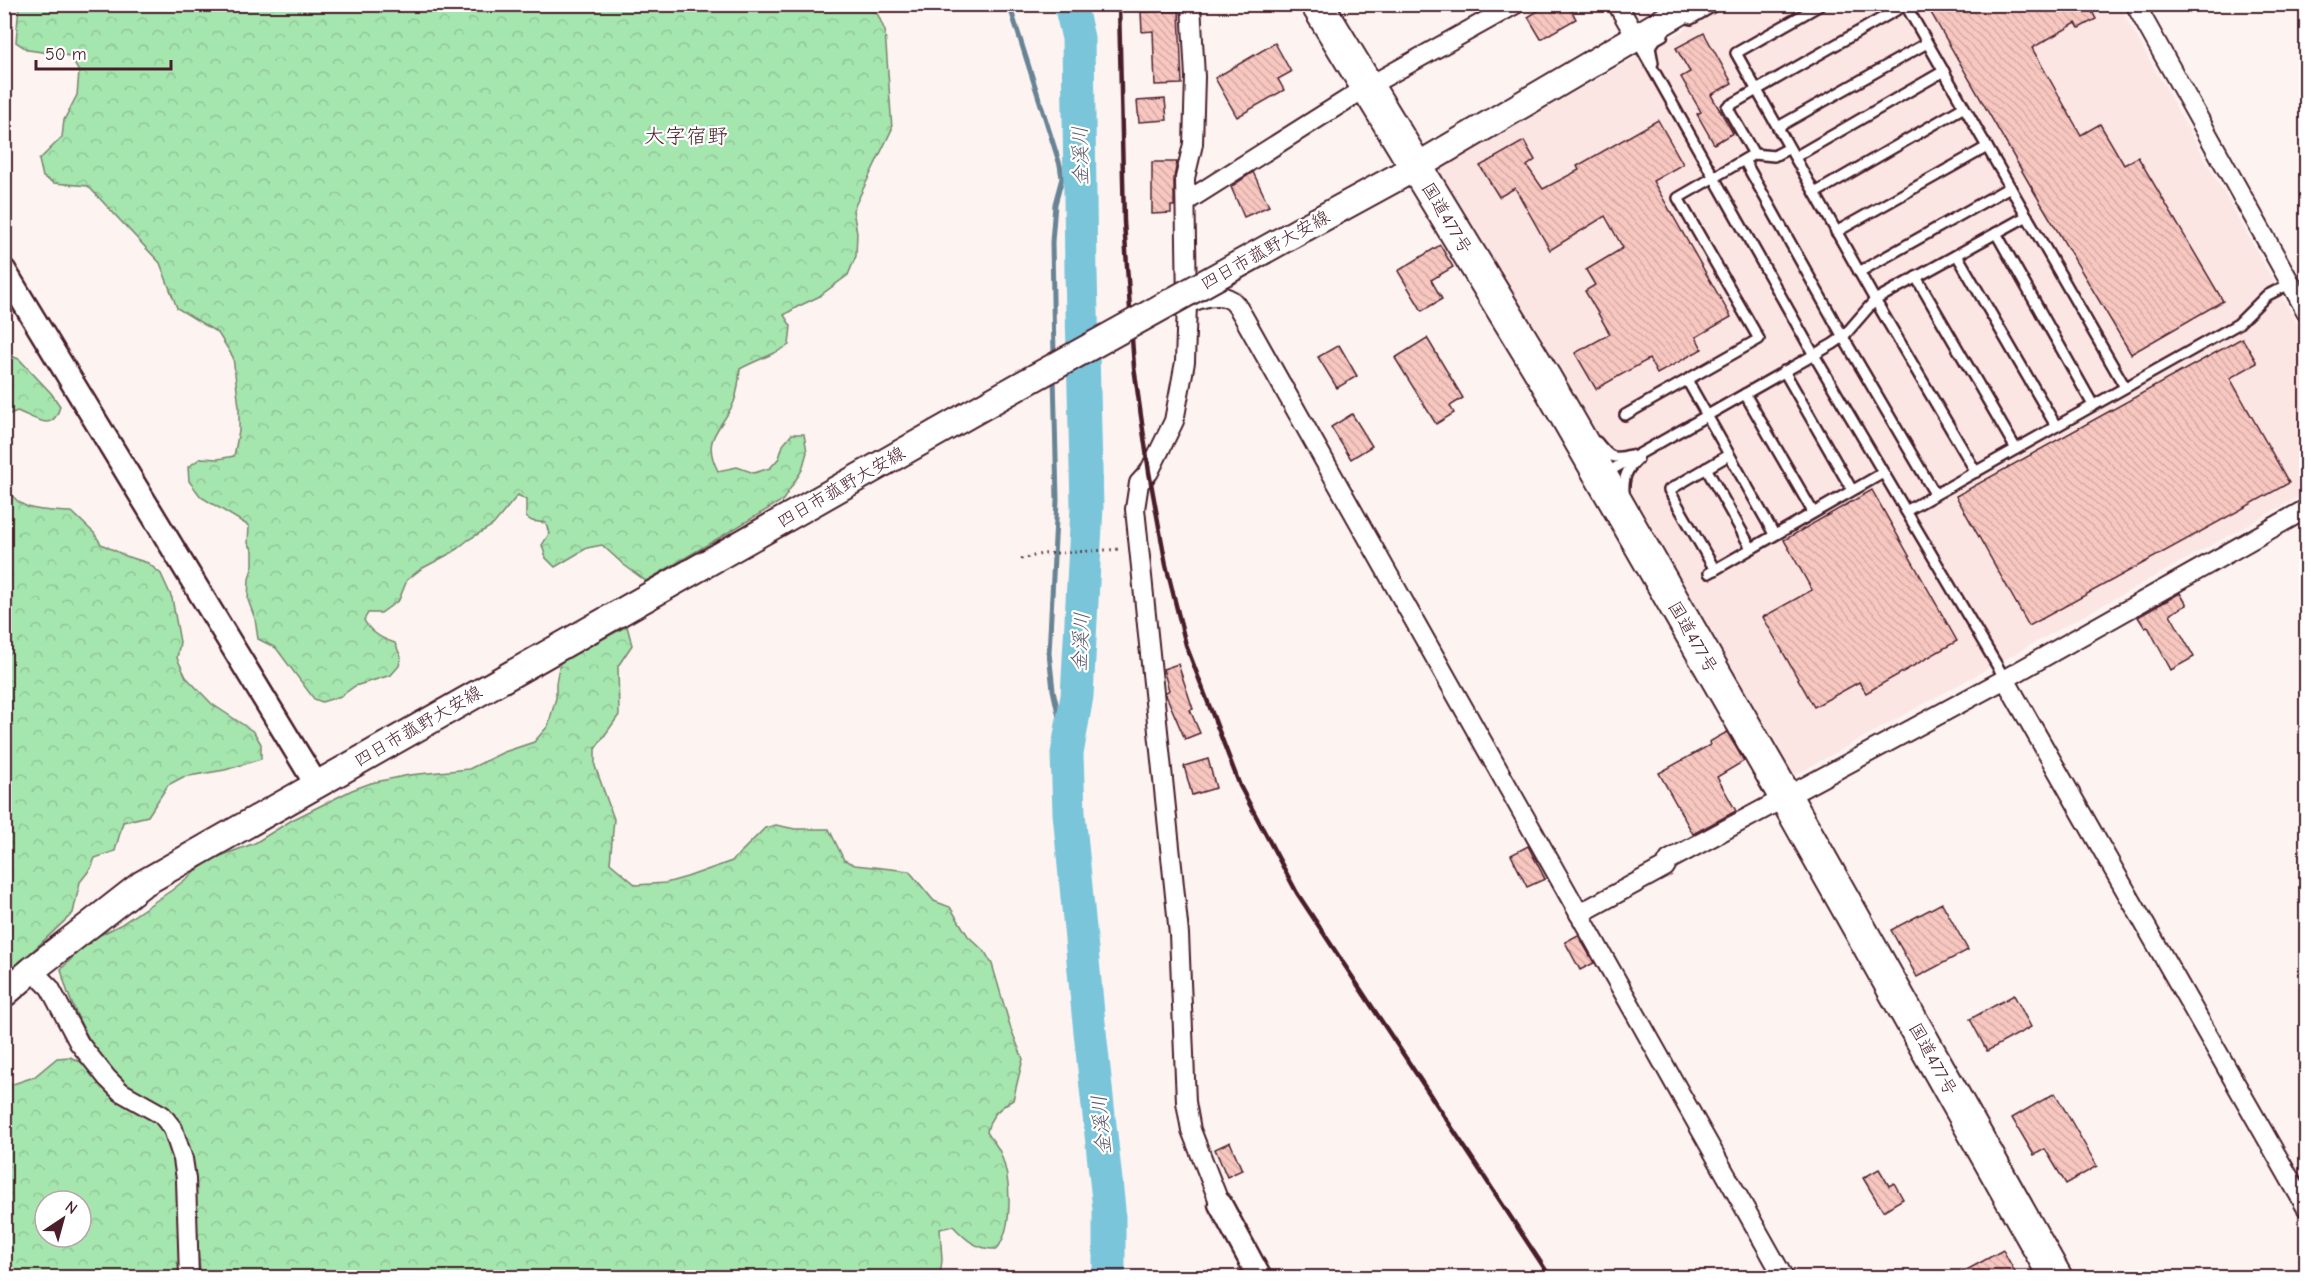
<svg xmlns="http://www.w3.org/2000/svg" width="2311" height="1282" viewBox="0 0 2311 1282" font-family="'Comic Neue','Klee One',sans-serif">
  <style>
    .built { fill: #fbe6e3 }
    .forest { fill: url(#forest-crowns); stroke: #78826c; stroke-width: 1.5; fill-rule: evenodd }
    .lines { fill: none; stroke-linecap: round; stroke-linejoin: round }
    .stream { stroke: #678394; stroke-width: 5 }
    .river { stroke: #7ac5da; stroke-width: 33 }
    .building { fill: url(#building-back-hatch); stroke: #4a1f2b; stroke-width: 1.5 }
    .service-casing { stroke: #4a1f2b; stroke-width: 14 }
    .minor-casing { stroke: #4a1f2b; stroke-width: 22 }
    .tertiary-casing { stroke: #4a1f2b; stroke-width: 27 }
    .secondary-casing { stroke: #4a1f2b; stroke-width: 30 }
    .trunk-casing { stroke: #4a1f2b; stroke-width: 36 }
    .path { stroke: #4a1f2b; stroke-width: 3; stroke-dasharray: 1.5 4.5; stroke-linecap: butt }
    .service { stroke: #fff; stroke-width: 9 }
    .minor { stroke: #fff; stroke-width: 18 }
    .tertiary { stroke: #fff; stroke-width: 22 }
    .secondary { stroke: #fff; stroke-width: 26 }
    .trunk { stroke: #fff; stroke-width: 32 }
    .rail { stroke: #4a1f2b; stroke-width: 4.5 }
    .secondary-bridge-casing { stroke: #4a1f2b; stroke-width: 30; stroke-linecap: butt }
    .secondary-bridge { stroke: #fff; stroke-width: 26 }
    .labels { text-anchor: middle; stroke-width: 4.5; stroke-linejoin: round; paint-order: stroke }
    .street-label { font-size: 18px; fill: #4a1f2b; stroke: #fff }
    .water-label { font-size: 20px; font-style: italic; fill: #5b5968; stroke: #fff }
    .quarter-label { font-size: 21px; fill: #4a1f2b; stroke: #fff }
  </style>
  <defs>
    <pattern id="forest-crowns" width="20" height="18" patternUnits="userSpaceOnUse" patternTransform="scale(1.5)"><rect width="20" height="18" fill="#a5e5ae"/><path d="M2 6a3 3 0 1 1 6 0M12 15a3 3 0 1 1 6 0" fill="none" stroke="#90c496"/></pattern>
    <pattern id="building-back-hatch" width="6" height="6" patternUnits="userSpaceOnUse" patternTransform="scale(1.5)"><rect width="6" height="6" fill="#f7c7c0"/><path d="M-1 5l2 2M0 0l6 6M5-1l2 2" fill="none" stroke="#d5aaa5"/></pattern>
  </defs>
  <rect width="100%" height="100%" fill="#fdf4f2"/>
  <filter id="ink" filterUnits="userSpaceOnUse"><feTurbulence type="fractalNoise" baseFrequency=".0167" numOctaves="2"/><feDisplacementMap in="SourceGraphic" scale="12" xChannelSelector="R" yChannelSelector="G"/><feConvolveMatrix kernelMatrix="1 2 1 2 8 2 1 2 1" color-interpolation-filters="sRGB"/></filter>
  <g filter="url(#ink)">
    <polygon class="built" points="1727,5 2119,5 2306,339 2306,493 1790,778 1434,172"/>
    <g class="forest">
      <path d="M19 4 867 6 878 15 885 31 892 129 853 210 857 233 856 256 848 275 818 297 797 307 784 315 791 326 789 345C774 355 756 360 740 369 739 380 738 392 734 402 722 430 700 437 718 471L737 467 754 473 770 468 779 458 783 445 792 434H804L807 452 802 470 783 500 646 581 624 565 602 545 587 548 555 567 546 558 542 545 549 534 546 523 532 521 526 517V500L518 495 493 525 468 540 453 552 421 569 407 580 399 600 381 613H368L364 620C370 632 382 639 395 643L401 657 399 666 391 675 355 686 341 696 322 702 314 699 276 648 258 639 255 619 248 600 249 579 253 565V551L248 543 249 526 201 497 189 481 188 467 201 458 218 459 234 456 239 431V407L233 357 218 333 177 308 160 263 88 186 54 183 43 177 39 160 62 137 64 120 77 95 79 72 70 56 28 50 16 42Z"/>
      <path d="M5 354 19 359 51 393 60 406C53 434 36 418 17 411L5 416Z"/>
      <path d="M4 482C18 514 42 510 72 512L94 533 101 544 126 556 148 563 161 574 172 598 180 642 177 658 186 677 212 704 254 732 261 744V759L225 770 183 777 168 785 148 816 123 822 115 851 95 858 91 868 80 882 73 913 4 978Z"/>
      <path d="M627 626 632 645 618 666 619 715 595 749V766L614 819 610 863 636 885 666 883 687 877 732 861 765 828 776 825 795 829H829L844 860 855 865 909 871 934 901 950 907 968 936 985 952 992 964 1011 1029 1023 1059 1013 1100C999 1108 990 1116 987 1132 991 1139 997 1145 1000 1152 1011 1178 1014 1226 997 1249 977 1250 966 1240 953 1226L940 1229 942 1260 940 1277H201L184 1135C157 1112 125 1089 103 1060 85 1037 67 997 61 969L90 940 120 925 172 890 210 860 255 843 292 820 352 790 371 783 409 775 469 769 504 752 534 742 548 726 556 698V683L560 662Z"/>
      <path d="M70 1057 87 1065 164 1124 173 1142 179 1191 184 1277H5L4 1087 34 1077 57 1058ZM45 1201H81V1237H45Z"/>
    </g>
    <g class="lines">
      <g class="stream">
        <polyline points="1009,4 1060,165 1062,178 1055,204 1052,242 1054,357"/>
        <polyline points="1054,375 1057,500 1049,653 1053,690 1067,754"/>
      </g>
      <polyline class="river" points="1070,4 1078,38 1081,273 1087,507 1077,696 1067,754 1069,813 1088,1013 1109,1209 1109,1278"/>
    </g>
    <g class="building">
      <polygon points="1549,4 1568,4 1576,19 1541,39 1528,17"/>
      <polygon points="1926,4 2088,4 2096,19 2079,28 2076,23 2032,48 2081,135 2100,124 2124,165 2138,157 2223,301 2131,354 2033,190"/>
      <polygon points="1179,11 1182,84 1155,85 1153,31 1142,32 1141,12"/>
      <polygon points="1704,33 1732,83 1711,95 1733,133 1714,144 1697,114 1701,112 1681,77 1690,72 1676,48"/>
      <polygon points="1275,43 1291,72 1278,79 1284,90 1237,117 1215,78"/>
      <polygon points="1165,99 1167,120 1139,122 1137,101"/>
      <polygon points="1658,120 1683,164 1653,181 1731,317 1696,337 1702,349 1657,374 1649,359 1596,389 1575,353 1610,334 1585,291 1595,285 1586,270 1623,248 1605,216 1550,250 1515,188 1499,197 1480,166 1524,141 1535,160 1527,166 1543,189 1579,170 1577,166"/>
      <polygon points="1152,162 1177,162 1174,178 1174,206 1171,206 1171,213 1152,214"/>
      <polygon points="1253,172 1269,206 1244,217 1231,187"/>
      <polygon points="1440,245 1453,267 1431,280 1442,299 1422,311 1398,271"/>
      <polygon points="1427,338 1463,398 1450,406 1454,413 1436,424 1395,358"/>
      <polygon points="2242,338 2257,363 2230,378 2289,483 2029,626 1956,496"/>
      <polygon points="1339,345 1357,376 1337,388 1318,357"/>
      <polygon points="1352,414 1372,446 1351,459 1331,427"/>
      <polygon points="1872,490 1957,641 1866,693 1859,682 1814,707 1763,617 1812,590 1784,540"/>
      <polygon points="2180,593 2187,605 2170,614 2194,657 2171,670 2148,627 2145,628 2138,617"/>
      <polygon points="1178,664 1193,709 1190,710 1200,733 1185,739 1165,693 1169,690 1163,669"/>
      <polygon points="1727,732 1744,761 1717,777 1736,811 1693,834 1659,773 1710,745 1709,742"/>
      <polygon points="1208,759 1216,788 1192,795 1184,766"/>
      <polygon points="1528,846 1545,879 1527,887 1511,855"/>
      <polygon points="1942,903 1968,950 1917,977 1891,930"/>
      <polygon points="1578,935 1594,963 1580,970 1565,942"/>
      <polygon points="2014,995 2031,1027 1987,1051 1970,1019"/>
      <polygon points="2055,1093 2097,1166 2066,1184 2045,1149 2034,1155 2012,1118"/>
      <polygon points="1230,1142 1242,1170 1227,1177 1215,1149"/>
      <polygon points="1879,1169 1889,1186 1894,1183 1903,1199 1883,1211 1863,1178"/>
      <polygon points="2003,1250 2015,1272 2006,1278 1952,1278"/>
    </g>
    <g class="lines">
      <defs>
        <g id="service">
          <polyline points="1822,4 1736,53 1875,300 1976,472"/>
          <polyline points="1905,4 2125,387"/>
          <polyline points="1691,19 1717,4"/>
          <polyline points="1636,39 1814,355 2005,679"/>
          <polyline points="1653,63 1650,47 1656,39 1663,35"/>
          <polyline points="1778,127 1927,43"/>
          <polyline points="1754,154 1774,156 1789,148"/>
          <polyline points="1795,157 1944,71"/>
          <polyline points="1744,160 1843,337 1935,494"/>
          <polyline points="1815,193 1964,107"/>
          <polyline points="1836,232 1987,147"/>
          <polyline points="1996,233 2093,405"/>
          <polyline points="1957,255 2056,426"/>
          <polyline points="1859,272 2010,187"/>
          <polyline points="1916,277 2016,449"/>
          <polyline points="1784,371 1852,490"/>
          <polyline points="1687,380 1774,534"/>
          <polyline points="1745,394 1813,512"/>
          <polyline points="1625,415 1759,339 1678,198 1754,154 1727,107 1905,5"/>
          <path d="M1597 442C1608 455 1611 461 1630 455"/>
          <polyline points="1706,468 1751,548"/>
          <polyline points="1606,473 1833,344 1843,337 1875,300 2027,216"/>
          <path d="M1624 494C1623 478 1626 470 1638 459"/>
          <polyline points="1906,511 2238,324 2266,296 2291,283"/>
          <polyline points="1715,570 1669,490 1729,455"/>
          <polyline points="1709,573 1883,473"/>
        </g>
        <g id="minor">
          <polyline points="1191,4 1195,77 1193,144 1185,178 1187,304 1185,362 1174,421 1149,472 1139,483 1135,509 1179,934 1186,1102 1191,1130 1220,1204"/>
          <polyline points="1617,4 1636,37"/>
          <polyline points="2135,4 2306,311"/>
          <polyline points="1187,201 1367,87 1516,4"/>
          <path d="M1187 304C1199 299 1218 291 1231 300 1236 303 1240 311 1243 316L1784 1278"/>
          <polyline points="2005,679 2306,1207"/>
          <polyline points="1579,914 1665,867 1669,860 2005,679 2306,509"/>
          <polyline points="32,970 50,988 79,1043 107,1078 121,1092 162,1115 173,1129 183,1159 186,1179 189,1278"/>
        </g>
        <g id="tertiary">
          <polyline points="4,270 316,784"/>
          <polyline points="1220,1204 1260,1278"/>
        </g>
        <g id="secondary">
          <polyline points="1306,227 1416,167 1693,4"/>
          <polyline points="4,994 32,970 142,884 1005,394"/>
        </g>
        <polyline id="trunk" points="1317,4 1544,377 1785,796 2056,1278"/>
      </defs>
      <use href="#service" class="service-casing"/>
      <use href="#minor" class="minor-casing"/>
      <use href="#tertiary" class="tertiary-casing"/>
      <use href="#secondary" class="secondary-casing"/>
      <use href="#trunk" class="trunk-casing"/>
      <polyline class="path" points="1021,559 1042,554 1122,549"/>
      <use href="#service" class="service"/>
      <use href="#minor" class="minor"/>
      <use href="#tertiary" class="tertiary"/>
      <use href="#secondary" class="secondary"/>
      <use href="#trunk" class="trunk"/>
      <polyline class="rail" points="1119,4 1124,222 1134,367 1149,472 1166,565 1186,645 1240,786 1297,893 1551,1278"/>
      <defs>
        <polyline id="secondary-bridge" points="1005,394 1306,227"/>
      </defs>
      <use href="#secondary-bridge" class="secondary-bridge-casing"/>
      <use href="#secondary-bridge" class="secondary-bridge"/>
    </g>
  </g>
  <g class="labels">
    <g class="street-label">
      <text transform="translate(1447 218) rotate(59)" y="6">国道477号</text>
      <text transform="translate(1265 250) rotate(-29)" y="6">四日市菰野大安線</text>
      <text transform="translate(841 487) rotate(-30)" y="6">四日市菰野大安線</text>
      <text transform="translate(1693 637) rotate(60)" y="6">国道477号</text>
      <text transform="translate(418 726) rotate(-30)" y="6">四日市菰野大安線</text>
      <text transform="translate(1933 1059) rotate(61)" y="6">国道477号</text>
    </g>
    <g class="water-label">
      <text transform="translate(1080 156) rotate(-91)" y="7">金溪川</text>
      <text transform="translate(1080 642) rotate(-87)" y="7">金溪川</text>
      <text transform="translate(1101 1125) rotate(-95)" y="7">金溪川</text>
    </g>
    <g class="quarter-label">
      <text x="686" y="143">大字宿野</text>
    </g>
  </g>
  <rect width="2311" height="1282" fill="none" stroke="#fff" stroke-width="24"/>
  <rect x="12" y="12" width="2287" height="1258" fill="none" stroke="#4a1f2b" stroke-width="2" filter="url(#ink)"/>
  <g transform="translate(63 1219) rotate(36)"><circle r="28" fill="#ffffff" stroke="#b7a5aa" stroke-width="1.5"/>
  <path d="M0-4.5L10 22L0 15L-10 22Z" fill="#4a1f2b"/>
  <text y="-9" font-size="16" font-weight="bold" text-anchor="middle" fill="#4a1f2b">N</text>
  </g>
  <path d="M36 60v9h135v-9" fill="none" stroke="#4a1f2b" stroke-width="3"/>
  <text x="45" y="60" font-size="18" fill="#4a1f2b" stroke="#ffffff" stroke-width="4.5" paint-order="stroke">50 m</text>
</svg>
